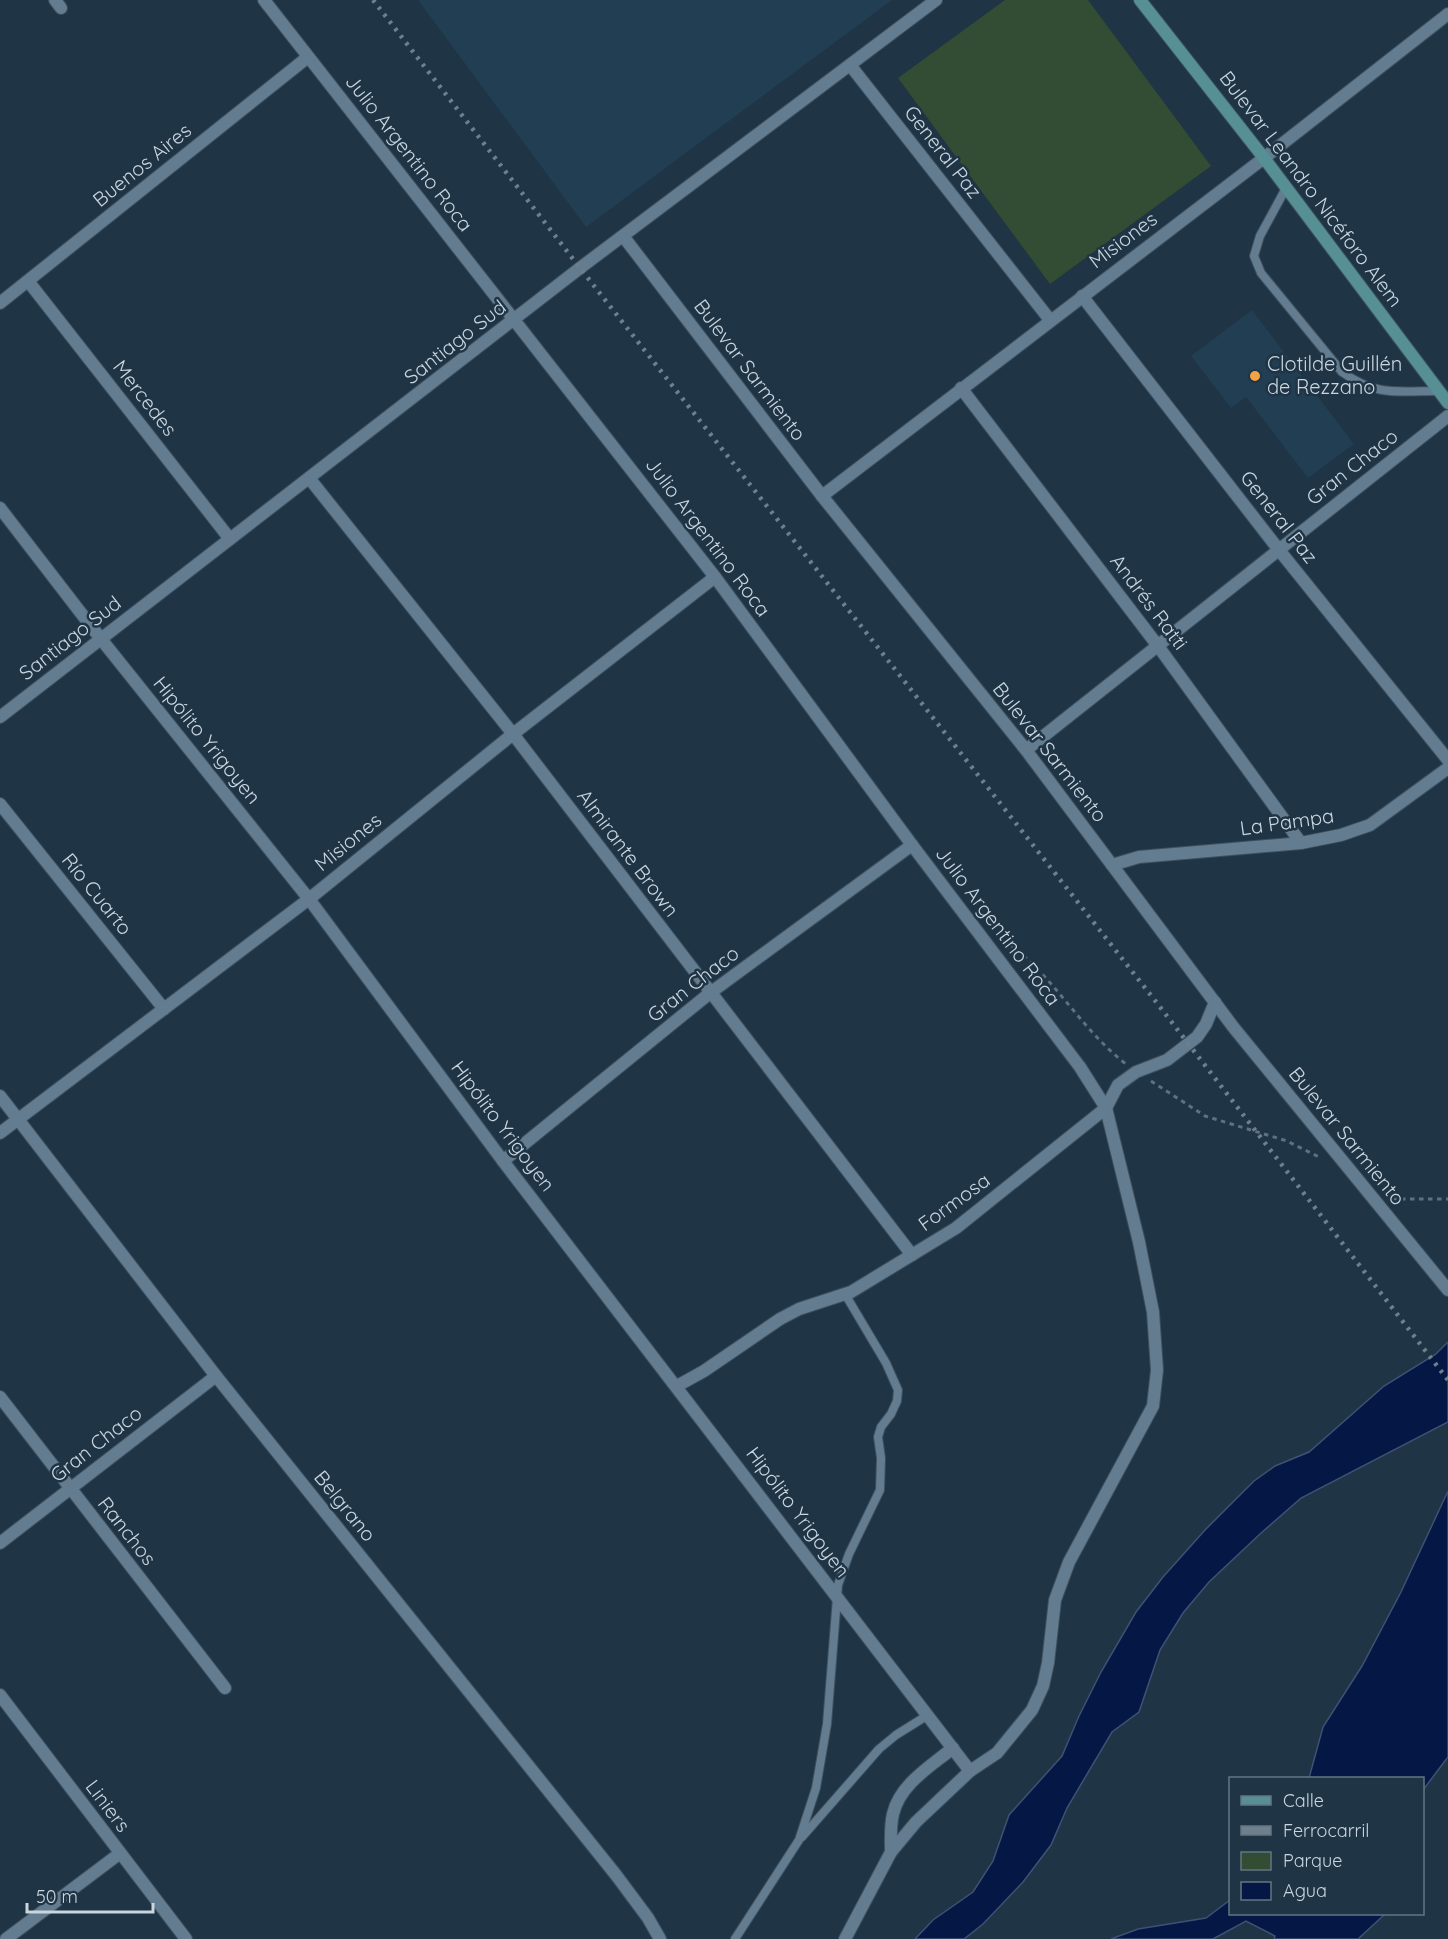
<svg xmlns="http://www.w3.org/2000/svg" width="1448" height="1939" viewBox="0 0 1448 1939" font-family="Quicksand,sans-serif">
  <style>
    .built { fill: #223e53 }
    .green { fill: #324d33 }
    .water { fill: #051845; stroke: #405174; stroke-width: 1.5 }
    .lines { fill: none; stroke-linecap: round; stroke-linejoin: round }
    .lane-casing { stroke: #3d505e; stroke-width: 10 }
    .street-casing { stroke: #3d505e; stroke-width: 14 }
    .secondary-casing { stroke: #3d505e; stroke-width: 14 }
    .path { stroke: #5f717f; stroke-width: 3; stroke-dasharray: 4.5 4.5; stroke-linecap: butt }
    .lane { stroke: #647c8f; stroke-width: 8 }
    .street { stroke: #647c8f; stroke-width: 12 }
    .secondary { stroke: #569095; stroke-width: 12 }
    .rail { stroke: #6e7f8d; stroke-width: 4.5; stroke-dasharray: 3 6; stroke-linecap: butt }
    .poi-dot { fill: #f4a344; stroke: #1f3445; stroke-width: 2 }
    .labels { text-anchor: middle; stroke-width: 5; stroke-linejoin: round; paint-order: stroke }
    .street-label { font-size: 20px; fill: #c9d6e0; stroke: #1f3445 }
    .poi-label { font-size: 20px; fill: #c9d6e0; stroke: #1f3445; text-anchor: start }
  </style>
  <rect width="100%" height="100%" fill="#1f3445"/>
  <g class="built">
    <polygon points="418,0 892,0 586,227"/>
    <polygon points="1252,310 1354,444 1308,478 1246,397 1231,408 1191,356"/>
  </g>
  <polygon class="green" points="1005,0 1088,0 1211,166 1050,284 898,78"/>
  <g class="water">
    <polygon points="1448,1342 1448,1422 1301,1498 1260,1534 1209,1582 1183,1613 1160,1650 1139,1712 1112,1732 1067,1808 1051,1845 1023,1882 983,1924 964,1939 915,1939 933,1920 973,1892 993,1861 1009,1815 1062,1756 1079,1716 1101,1672 1136,1612 1163,1577 1205,1530 1254,1481 1275,1466 1309,1452 1384,1386 1436,1354"/>
    <polygon points="1448,1491 1448,1757 1423,1790 1422,1778 1309,1778 1323,1727 1362,1666 1401,1592"/>
    <polygon points="1230,1900 1230,1914 1385,1914 1358,1939 1274,1939 1275,1936 1246,1921 1213,1939 1111,1939 1138,1929 1206,1918"/>
  </g>
  <g class="lines">
    <defs>
      <g id="lane">
        <path d="M1286 188 1260 236 1254 256 1261 273 1342 372C1377 397 1398 391 1439 391"/>
        <polyline points="802,1837 879,1749 896,1735 928,1715"/>
        <polyline points="735,1939 799,1840 816,1788 827,1724 838,1585 849,1554 880,1490 881,1458 878,1437 881,1427 891,1414 897,1401 898,1390 886,1363 845,1294"/>
      </g>
      <g id="street">
        <polyline points="55,0 61,8"/>
        <polyline points="264,0 715,577 912,845 1080,1067 1106,1108 1139,1242 1153,1312 1157,1370 1153,1406 1069,1562 1055,1600 1048,1663 1043,1686 1032,1710 997,1753 970,1771 916,1822 891,1852 845,1939"/>
        <polyline points="850,65 1050,320"/>
        <polyline points="623,236 822,496 1026,750 1234,1028 1448,1290"/>
        <polyline points="28,281 230,539"/>
        <polyline points="1082,296 1279,550 1448,760"/>
        <polyline points="0,303 308,57"/>
        <polyline points="961,388 1158,646 1301,843"/>
        <polyline points="309,478 513,734 912,1255"/>
        <polyline points="822,496 1264,158 1448,14"/>
        <polyline points="0,508 101,639 309,899 503,1161 970,1771"/>
        <polyline points="0,717 580,268 936,0"/>
        <polyline points="1026,750 1448,416"/>
        <polyline points="0,804 164,1009"/>
        <polyline points="1112,865 1139,857 1301,843 1341,835 1370,825 1448,768"/>
        <polyline points="0,1096 216,1376 616,1875 648,1918 660,1939"/>
        <polyline points="0,1133 309,899 513,734 715,577"/>
        <polyline points="503,1161 710,993 912,845"/>
        <polyline points="677,1386 704,1371 780,1319 799,1309 851,1292 956,1228 1106,1108 1118,1085 1136,1072 1167,1060 1197,1037 1206,1024 1215,1002"/>
        <polyline points="0,1397 225,1688"/>
        <polyline points="0,1543 216,1376"/>
        <polyline points="0,1695 186,1939"/>
        <path d="M891 1852C891 1840 890 1826 893 1814 900 1784 931 1766 953 1748"/>
        <polyline points="6,1939 119,1854"/>
      </g>
      <polyline id="secondary" points="1140,0 1264,158 1448,403"/>
    </defs>
    <use href="#lane" class="lane-casing"/>
    <use href="#street" class="street-casing"/>
    <use href="#secondary" class="secondary-casing"/>
    <g class="path">
      <path d="M1002 939C1051 971 1079 1028 1126 1064"/>
      <polyline points="1151,1081 1205,1116 1287,1141 1321,1158"/>
      <polyline points="1392,1199 1448,1199"/>
    </g>
    <use href="#lane" class="lane"/>
    <use href="#street" class="street"/>
    <use href="#secondary" class="secondary"/>
    <polyline class="rail" points="373,0 580,268 1153,998 1448,1380"/>
  </g>
  <circle class="poi-dot" cx="1255" cy="376" r="6"/>
  <g class="labels">
    <g class="street-label">
      <text transform="translate(943 152) rotate(52)" y="7">General Paz</text>
      <text transform="translate(409 153) rotate(52)" y="7">Julio Argentino Roca</text>
      <text transform="translate(142 165) rotate(-39)" y="7">Buenos Aires</text>
      <text transform="translate(1311 189) rotate(53)" y="7">Bulevar Leandro Nicéforo Alem</text>
      <text transform="translate(1123 240) rotate(-37)" y="7">Misiones</text>
      <text transform="translate(455 342) rotate(-38)" y="7">Santiago Sud</text>
      <text transform="translate(750 370) rotate(53)" y="7">Bulevar Sarmiento</text>
      <text transform="translate(145 398) rotate(52)" y="7">Mercedes</text>
      <text transform="translate(1352 467) rotate(-38)" y="7">Gran Chaco</text>
      <text transform="translate(1279 517) rotate(52)" y="7">General Paz</text>
      <text transform="translate(708 537) rotate(53)" y="7">Julio Argentino Roca</text>
      <text transform="translate(1149 602) rotate(53)" y="7">Andrés Ratti</text>
      <text transform="translate(70 638) rotate(-38)" y="7">Santiago Sud</text>
      <text transform="translate(207 740) rotate(51)" y="7">Hipólito Yrigoyen</text>
      <text transform="translate(1050 752) rotate(52)" y="7">Bulevar Sarmiento</text>
      <text transform="translate(1287 822) rotate(-8)" y="7">La Pampa</text>
      <text transform="translate(348 842) rotate(-39)" y="7">Misiones</text>
      <text transform="translate(628 853) rotate(53)" y="7">Almirante Brown</text>
      <text transform="translate(97 894) rotate(51)" y="7">Río Cuarto</text>
      <text transform="translate(998 926) rotate(53)" y="7">Julio Argentino Roca</text>
      <text transform="translate(693 984) rotate(-38)" y="7">Gran Chaco</text>
      <text transform="translate(503 1126) rotate(53)" y="7">Hipólito Yrigoyen</text>
      <text transform="translate(1347 1136) rotate(51)" y="7">Bulevar Sarmiento</text>
      <text transform="translate(954 1202) rotate(-36)" y="7">Formosa</text>
      <text transform="translate(96 1444) rotate(-38)" y="7">Gran Chaco</text>
      <text transform="translate(345 1506) rotate(51)" y="7">Belgrano</text>
      <text transform="translate(798 1512) rotate(53)" y="7">Hipólito Yrigoyen</text>
      <text transform="translate(127 1531) rotate(52)" y="7">Ranchos</text>
      <text transform="translate(108 1806) rotate(53)" y="7">Liniers</text>
    </g>
    <g class="poi-label">
      <text x="1267" y="371">Clotilde Guillén<tspan x="1267" dy="23">de Rezzano</tspan></text>
    </g>
  </g>
  <rect x="1229" y="1777" width="195" height="138" fill="#1f3445" stroke="#637583" stroke-width="1.5"/>
  <rect x="1241" y="1796" width="30" height="9" fill="#569095" stroke="#637583" stroke-width="1.5"/>
  <text x="1283" y="1807" font-size="18" fill="#c9d6e0">Calle</text>
  <rect x="1241" y="1826" width="30" height="9" fill="#6e7f8d" stroke="#637583" stroke-width="1.5"/>
  <text x="1283" y="1837" font-size="18" fill="#c9d6e0">Ferrocarril</text>
  <rect x="1241" y="1852" width="30" height="18" fill="#324d33" stroke="#637583" stroke-width="1.5"/>
  <text x="1283" y="1867" font-size="18" fill="#c9d6e0">Parque</text>
  <rect x="1241" y="1882" width="30" height="18" fill="#051845" stroke="#637583" stroke-width="1.5"/>
  <text x="1283" y="1897" font-size="18" fill="#c9d6e0">Agua</text>
  <path d="M27 1903v9h126v-9" fill="none" stroke="#c9d6e0" stroke-width="3"/>
  <text x="36" y="1903" font-size="18" fill="#c9d6e0" stroke="#1f3445" stroke-width="4.5" paint-order="stroke">50 m</text>
</svg>
